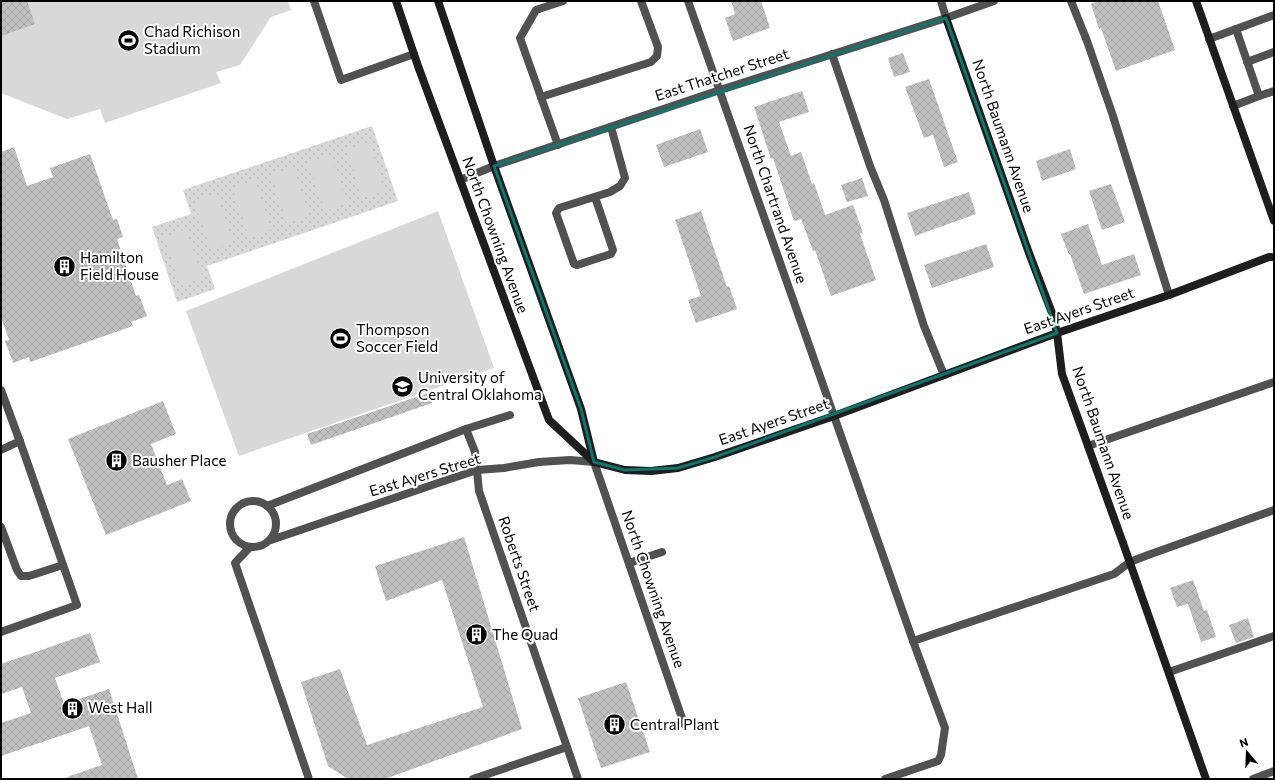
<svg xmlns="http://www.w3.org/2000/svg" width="1275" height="780" viewBox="0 0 1275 780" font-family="Commissioner,sans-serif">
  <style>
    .park { fill: url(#park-dots) }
    .pitch { fill: #d8d8d8 }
    .building { fill: url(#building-cross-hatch) }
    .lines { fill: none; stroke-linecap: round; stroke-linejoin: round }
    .lane { stroke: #515151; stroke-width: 8 }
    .street { stroke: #515151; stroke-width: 8 }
    .secondary { stroke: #1e1e1e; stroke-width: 8 }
    .marked { fill: none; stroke: #0f766e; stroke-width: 3; stroke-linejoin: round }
    .labels { text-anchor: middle; stroke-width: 4; stroke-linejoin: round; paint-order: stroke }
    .poi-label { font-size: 15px; fill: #000; stroke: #fff; text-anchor: start }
    .street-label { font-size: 15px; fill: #000; stroke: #fff }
  </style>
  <defs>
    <pattern id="park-dots" width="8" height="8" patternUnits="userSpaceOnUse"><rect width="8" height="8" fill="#d8d8d8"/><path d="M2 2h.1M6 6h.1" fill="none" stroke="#b8b8b8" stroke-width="1.8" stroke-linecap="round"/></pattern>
    <pattern id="building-cross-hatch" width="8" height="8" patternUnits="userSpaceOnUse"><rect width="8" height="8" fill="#c0c0c0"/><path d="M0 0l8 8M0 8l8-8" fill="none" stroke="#a3a3a3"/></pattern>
  </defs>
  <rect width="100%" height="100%" fill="#fff"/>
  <polygon class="park" points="372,126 398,201 207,266 215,289 177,302 152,227 191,214 183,190"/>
  <g class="pitch">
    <polygon points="1,1 288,1 291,10 271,17 240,65 216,72 221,83 105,123 100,109 67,119 1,93"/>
    <polygon points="369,142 385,191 363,198 347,149"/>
    <polygon points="331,155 347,204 325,211 308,162"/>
    <polygon points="293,168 310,216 287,224 271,175"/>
    <polygon points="255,181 271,230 249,237 232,188"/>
    <polygon points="217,194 233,243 211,250 194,201"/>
    <polygon points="438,211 494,368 239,456 186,311"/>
    <polygon points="186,229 203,278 180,286 164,237"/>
  </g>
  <g class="building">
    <polygon points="1,1 27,1 35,24 1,36"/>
    <polygon points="731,1 761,1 770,28 733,41 725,18 735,14"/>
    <polygon points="1098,1 1158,1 1175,50 1116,71 1101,28 1099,29 1091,4"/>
    <polygon points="903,53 910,72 894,77 888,58"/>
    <polygon points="929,79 958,162 944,167 933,135 924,138 905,87"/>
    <polygon points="802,91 809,112 779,122 791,156 801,152 812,184 814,183 825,215 853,205 863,233 860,234 876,280 831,296 815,250 813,251 801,219 794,221 773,158 771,159 754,107"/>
    <polygon points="700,129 708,152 664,167 656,145"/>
    <polygon points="14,147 27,186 53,177 50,168 90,154 113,220 117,219 123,237 117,239 136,296 139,295 147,316 131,322 133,326 30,362 29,357 13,363 5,341 9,340 1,317 1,152"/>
    <polygon points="1070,149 1076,169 1042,181 1036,161"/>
    <polygon points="862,178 868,196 847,202 841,185"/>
    <polygon points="1111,184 1125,222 1102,230 1089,191"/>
    <polygon points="969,192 976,214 915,236 907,213"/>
    <polygon points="701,211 727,287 729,286 737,309 696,323 688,300 701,296 675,220"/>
    <polygon points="1088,224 1102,265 1134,254 1141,275 1084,294 1070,254 1069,255 1061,234"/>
    <polygon points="986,244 994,267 932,288 924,265"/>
    <polygon points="428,393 432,403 311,445 307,434"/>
    <polygon points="163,401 176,434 151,444 167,485 182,479 191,501 106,535 68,439"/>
    <polygon points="464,537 522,729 385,779 348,779 328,766 301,682 340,669 367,745 483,707 442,580 386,601 375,566"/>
    <polygon points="1193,580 1204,611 1207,610 1216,637 1201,642 1188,604 1177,607 1170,588"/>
    <polygon points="1248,618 1254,637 1236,643 1229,625"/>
    <polygon points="90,633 100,662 55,678 64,704 109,689 138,779 68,779 67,777 102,765 89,726 1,756 1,723 31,713 22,687 1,694 1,664"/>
    <polygon points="626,682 650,752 601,768 578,698"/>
  </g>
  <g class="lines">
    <g class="lane">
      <polyline points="314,1 341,80 414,54"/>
      <polyline points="1071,1 1087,41 1112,113 1169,295"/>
      <polyline points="1209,39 1274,15"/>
      <polyline points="832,54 870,166 884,200 924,326 944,375"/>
      <polyline points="1247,62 1274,52"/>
      <polyline points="1259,96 1274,91"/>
      <polyline points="541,97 651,62 657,56 658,47 641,1"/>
      <polyline points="1233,106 1259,96 1236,29"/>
      <polyline points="558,145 520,38 536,10 563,1"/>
      <polyline points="595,197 613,250 611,254 577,265 574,264 556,213 559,208 610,192 620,186 625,178 611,127"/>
      <polyline points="1,390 23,450 77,605 1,632"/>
      <polyline points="834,416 913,641 945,728 941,755 938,761 885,779"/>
      <polyline points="466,429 475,452 479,491 502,558"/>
      <polyline points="1088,446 1274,382"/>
      <polyline points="1,450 20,441"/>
      <circle cx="253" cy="524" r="23"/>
      <polyline points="267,506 466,429 510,415"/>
      <polyline points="1,527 17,570 21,576 29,576 63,565"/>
      <polyline points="271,540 441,482 477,470 504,468 539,462 570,460 594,462 684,724"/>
      <polyline points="250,547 235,563 309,779"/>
      <polyline points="629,563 662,552"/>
      <polyline points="913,641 1114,574 1130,562"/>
      <polyline points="1169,672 1274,636"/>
    </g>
    <g class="street">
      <polyline points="688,1 834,416"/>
      <polyline points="941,1 946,18"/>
      <polyline points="460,180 494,166 720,90 946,18 994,1"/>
      <polyline points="502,558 578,779"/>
      <polyline points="1130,562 1148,555 1274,510"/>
      <polyline points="473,779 567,747"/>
      <polyline points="1253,779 1274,771"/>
    </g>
    <g class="secondary">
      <polyline points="396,1 418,66 549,420 594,462"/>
      <polyline points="438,1 494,166 581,409 594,462"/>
      <polyline points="1196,1 1274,221"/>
      <polyline points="946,18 1029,253 1052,313 1057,333 1062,374 1123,543 1206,779"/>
      <polyline points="594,462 625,470 651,471 678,468 715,457 834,416 1057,333 1169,295 1269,257 1274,257"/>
    </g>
  </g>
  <path class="marked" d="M946 18 1057 333 715 457 678 468 625 470 594 462 581 409 494 166Z"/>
  <defs>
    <symbol id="stadium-disc" viewBox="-11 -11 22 22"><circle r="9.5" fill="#000" stroke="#fff"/><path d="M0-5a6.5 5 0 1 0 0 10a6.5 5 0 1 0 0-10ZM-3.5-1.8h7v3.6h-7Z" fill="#fff"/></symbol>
    <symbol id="building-disc" viewBox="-11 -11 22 22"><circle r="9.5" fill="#000" stroke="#fff"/><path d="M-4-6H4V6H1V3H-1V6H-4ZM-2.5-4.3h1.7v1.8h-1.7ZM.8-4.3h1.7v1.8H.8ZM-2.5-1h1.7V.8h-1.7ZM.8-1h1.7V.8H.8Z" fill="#fff"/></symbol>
    <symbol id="university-disc" viewBox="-11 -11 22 22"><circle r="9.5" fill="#000" stroke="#fff"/><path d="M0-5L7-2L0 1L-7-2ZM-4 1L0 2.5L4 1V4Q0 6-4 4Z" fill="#fff"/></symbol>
  </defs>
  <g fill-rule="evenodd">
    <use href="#stadium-disc" x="116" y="28" width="25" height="25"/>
    <use href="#building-disc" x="52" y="254" width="25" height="25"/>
    <use href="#stadium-disc" x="328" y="326" width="25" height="25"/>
    <use href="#university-disc" x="390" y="374" width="25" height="25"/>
    <use href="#building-disc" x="104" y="448" width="25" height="25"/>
    <use href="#building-disc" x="464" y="622" width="25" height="25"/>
    <use href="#building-disc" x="60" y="696" width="25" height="25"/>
    <use href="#building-disc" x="602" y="712" width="25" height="25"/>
  </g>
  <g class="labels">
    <g class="poi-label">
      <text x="144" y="37">Chad Richison<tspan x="144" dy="17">Stadium</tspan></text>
      <text x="80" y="263">Hamilton<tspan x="80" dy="17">Field House</tspan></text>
      <text x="356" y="335">Thompson<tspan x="356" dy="17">Soccer Field</tspan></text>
      <text x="418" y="383">University of<tspan x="418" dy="17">Central Oklahoma</tspan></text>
      <text x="132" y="466">Bausher Place</text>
      <text x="492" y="640">The Quad</text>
      <text x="88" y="713">West Hall</text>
      <text x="630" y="730">Central Plant</text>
    </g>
    <g class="street-label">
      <text transform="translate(722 75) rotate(-18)" y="5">East Thatcher Street</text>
      <text transform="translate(1003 136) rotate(71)" y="5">North Baumann Avenue</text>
      <text transform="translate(775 204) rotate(71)" y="5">North Chartrand Avenue</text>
      <text transform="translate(495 235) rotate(70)" y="5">North Chowning Avenue</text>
      <text transform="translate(1079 311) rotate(-19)" y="5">East Ayers Street</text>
      <text transform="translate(774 422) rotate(-19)" y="5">East Ayers Street</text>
      <text transform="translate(1103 443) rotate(71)" y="5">North Baumann Avenue</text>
      <text transform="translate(425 475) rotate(-17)" y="5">East Ayers Street</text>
      <text transform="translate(519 564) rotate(71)" y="5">Roberts Street</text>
      <text transform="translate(653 589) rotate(71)" y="5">North Chowning Avenue</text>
    </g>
  </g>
  <rect width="1275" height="780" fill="none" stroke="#000000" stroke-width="4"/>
  <g transform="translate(1247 752) rotate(341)" stroke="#ffffff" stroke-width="3" paint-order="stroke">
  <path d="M0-3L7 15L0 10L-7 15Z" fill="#000000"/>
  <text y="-6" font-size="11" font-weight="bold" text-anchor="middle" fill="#000000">N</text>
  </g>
</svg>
